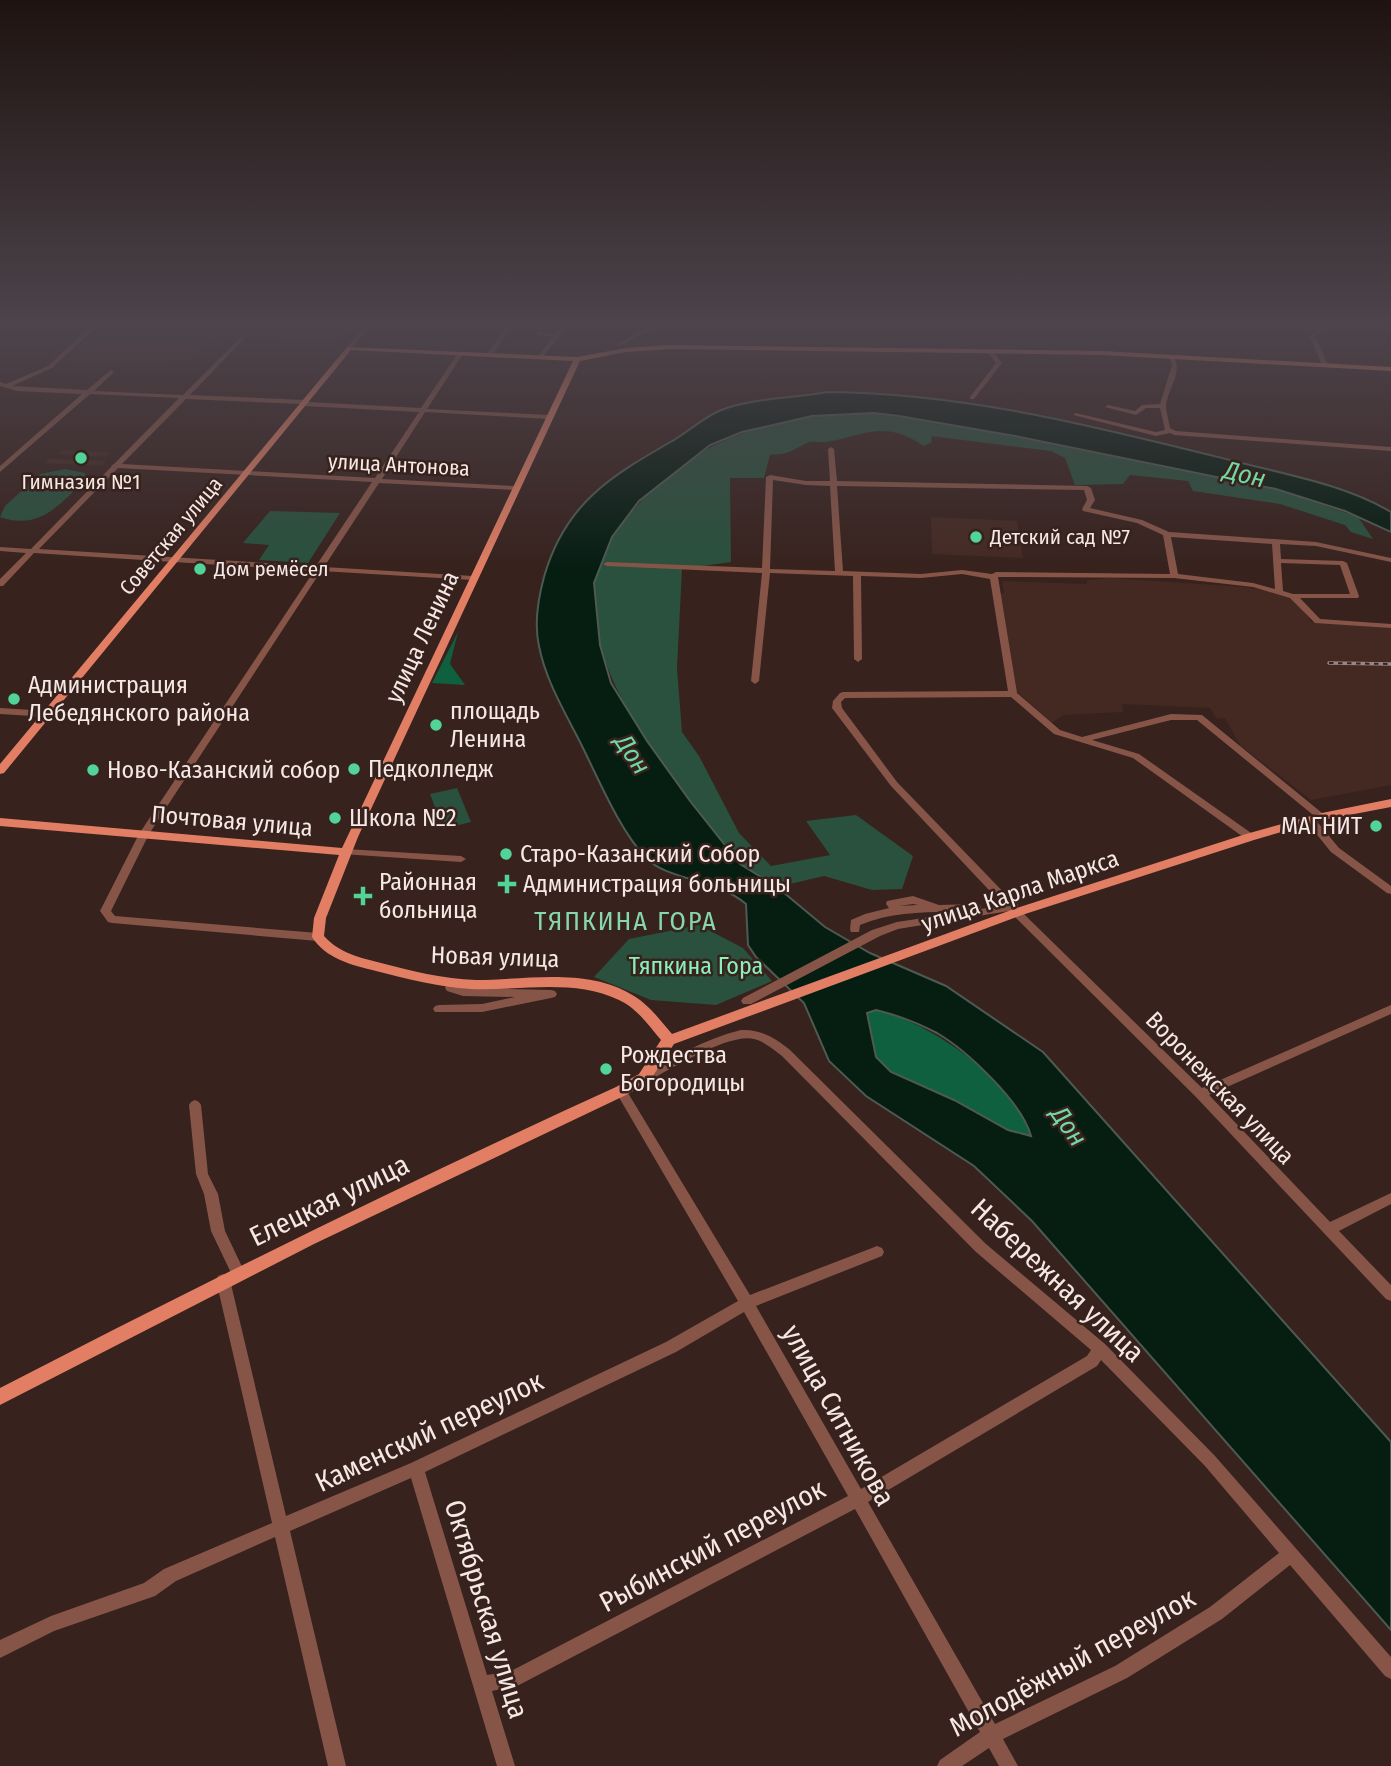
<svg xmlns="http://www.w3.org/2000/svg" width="1391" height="1766" viewBox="0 0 1391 1766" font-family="'Fira Sans Condensed',sans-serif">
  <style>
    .built { fill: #442922 }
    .green { fill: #29513d }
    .forest { fill: #0e603f }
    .water { fill: #061d12; stroke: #4e5a51; stroke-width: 2; fill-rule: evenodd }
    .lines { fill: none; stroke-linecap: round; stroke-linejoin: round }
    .minor { fill: #865548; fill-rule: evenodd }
    .major { fill: #e27e64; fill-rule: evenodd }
    .rail-casing { stroke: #988782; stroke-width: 3.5 }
    .rail { stroke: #37221d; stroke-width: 2; stroke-dasharray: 4.5; stroke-linecap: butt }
    .poi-dot { fill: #52d397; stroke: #37221d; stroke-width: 2.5 }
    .labels { text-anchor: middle; stroke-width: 5; stroke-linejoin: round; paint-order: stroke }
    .far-street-label { font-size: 21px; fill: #f6e8e4; stroke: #37221d }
    .far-poi-label { font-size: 21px; fill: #f6e8e4; stroke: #37221d; text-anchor: start }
    .street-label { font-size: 24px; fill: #f6e8e4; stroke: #37221d }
    .poi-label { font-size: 24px; fill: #f6e8e4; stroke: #37221d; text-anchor: start }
    .park-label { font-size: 24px; fill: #89f0bb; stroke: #37221d }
    .water-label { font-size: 26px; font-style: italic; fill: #70d8a4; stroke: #37221d }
    .neighbourhood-label { font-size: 26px; letter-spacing: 2px; fill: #87d7ac; stroke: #37221d }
    .near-street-label { font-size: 28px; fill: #f6e8e4; stroke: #37221d }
  </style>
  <rect width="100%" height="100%" fill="#37221d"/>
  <g class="built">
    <polygon points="106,323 358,323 337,342 217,336 190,361 172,360 164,367 64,362"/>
    <polygon points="63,450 110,452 106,457 88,456 84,460 106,461 102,466 45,463 49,459 74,460 78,456 58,454"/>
    <polygon points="931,517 1017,521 1023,558 932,554"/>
    <polygon points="1110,578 1246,587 1285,595 1301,605 1311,622 1391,628 1391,785 1311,800 1240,745 1225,718 1216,718 1210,708 1122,704 1123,712 1063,715 1052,723 1013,688 997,594 1004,593 1002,581 1087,584 1087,580"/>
  </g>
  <g class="green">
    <path d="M848 413H874L961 426 1276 489 1358 517 1373 539 1351 532 1345 525 1280 504 1193 491 1188 481 1130 475 1123 484 1075 485 1065 458 1051 451 931 436 932 442 924 446C884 419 867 435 826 442 819 443 811 440 805 444 786 453 793 453 770 455L764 478H730L731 562 682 569 677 668 682 732 699 756 739 833 771 866 830 855 806 821 856 815 913 856 902 889 872 890 824 876 777 887C765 879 752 873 741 864 717 844 685 794 666 768 626 712 591 657 594 584 595 563 610 539 623 523 681 446 755 420 848 413Z"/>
    <path d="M65 469 85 473 86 479C60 504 40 531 0 517L5 506 40 474Z"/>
    <polygon points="270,511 340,513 308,563 259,560 269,545 243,543"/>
    <polygon points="457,788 471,822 443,829 430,794"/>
    <polygon points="699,925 743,948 772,981 716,1005 651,1000 594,977 629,939"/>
  </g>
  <g class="forest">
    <polygon points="458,632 450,664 465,685 432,683"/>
    <path d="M876 1010C930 1022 1014 1080 1031 1136L1008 1130 954 1100 891 1072 876 1057 867 1012Z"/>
  </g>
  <path class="water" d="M828 392C965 393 1098 427 1230 460 1283 474 1344 484 1391 512V532L1345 511 1276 489 1015 436 899 416 874 413 812 416 742 432 710 445 639 501 612 537 594 583 600 645 611 683 647 741 690 801 740 864 777 887 825 927 870 953 946 986 1043 1052 1391 1442V1630L1032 1221 974 1166 866 1096 829 1061 804 1003 756 957 748 945 746 904C717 879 667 880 646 858 618 828 597 775 578 738 563 709 545 678 539 646 534 624 538 599 544 577 565 503 611 476 674 440 689 431 703 418 719 411 748 398 796 398 828 392ZM876 1010C897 1015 918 1023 937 1033 966 1050 1022 1102 1031 1136L1008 1130 954 1100 891 1072 876 1057 867 1013Z"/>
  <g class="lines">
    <g class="minor">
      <path d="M94 323H101L52 368 12 386 87 390 111 370 114 372 113 373 94 391 183 395 242 336 245 338 244 339 190 395 305 400 308 402 421 408 458 353 460 352 463 354 427 409 549 415 552 417 549 419 425 412 382 479 515 486 519 488 515 490 379 483 324 567 473 576 477 578 473 580 321 571 149 834 111 911 115 916 318 933 322 934 323 937 322 940 318 941 112 923 108 922 100 911 139 834 314 571 34 553 3 586H0V579L26 553 0 551V547L31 549 111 467 112 465 114 464 179 398 90 394 0 472V466L82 394 17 391 0 386V382L6 384 48 366ZM186 399 300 404 303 406 419 412 375 478 122 464ZM118 468 372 482 316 566 39 549Z"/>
      <polygon points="367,323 373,323 351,349 347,349 347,347"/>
      <polygon points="509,323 515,323 491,356 487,356 486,355"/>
      <polygon points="540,323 546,323 541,332 554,334 561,323 567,323 559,337 541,359 538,357 552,337 536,334"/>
      <polygon points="654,323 662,323 621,346 616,345"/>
      <polygon points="1316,323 1322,323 1325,328 1316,337 1328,365 1325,367 1322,365 1310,337 1319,328"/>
      <polygon points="987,349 991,349 1002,363 974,399 970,399 970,397 996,363 986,350"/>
      <path d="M1172 355C1185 369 1168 388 1166 405 1166 412 1169 421 1170 428L1176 431 1391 447V451L1174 435 1170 433 1156 436 1073 415 1076 413 1156 432 1165 430 1160 408H1146L1136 415 1105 407 1108 405 1135 411 1142 405 1160 404 1172 365 1169 357Z"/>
      <path d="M831 447 834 449 837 481 1087 486 1091 488 1095 500 1090 508 1142 520 1169 532 1316 542 1391 558V562L1316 546 1280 544 1281 559 1343 561 1347 563 1359 596 1358 598H1300L1320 619 1391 624V628L1315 623 1290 598 1253 587 1174 578 998 577 1017 693 1060 730 1082 737 1171 714 1202 715 1327 817 1326 819H1318L1197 720H1171L1092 740 1139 754 1254 835 1255 837 1254 839H1246L1133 758 1054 734 1011 697 845 698 841 702 842 708 897 782 1014 903 1018 904V908L1032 922 1202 1088 1391 1005V1014L1209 1095 1330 1222 1391 1193V1204L1339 1231 1391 1285V1301L1386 1299 1196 1097 1009 911 898 929 880 936 751 1004H743L741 1001 743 998 872 930 897 922 963 912C928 912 893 911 860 925L859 932H851L850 929 851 920 865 914 889 908 886 904 887 901 913 896 939 905 976 904 980 905 981 909 1003 905 891 786 832 708 833 701 840 693 843 692 1008 691 990 579 962 574 921 578 861 576 862 659 858 662 854 659 853 576 770 573 759 681 755 684 751 681 762 573 607 566 603 564 607 562 762 568 766 477 770 475 806 481H830L828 449ZM773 480 806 485 830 486 835 571 770 569ZM837 486 1084 490 1087 500 1082 509 1083 511 1137 523 1163 535 1170 574 996 572 992 574 962 570 921 574 843 571ZM1171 537 1272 544 1275 589 1253 583 1178 574ZM1281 563 1340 565 1350 594H1293L1283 591ZM913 904 918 905 899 906Z"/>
      <polygon points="0,708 48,711 53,714 48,717 0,714"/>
      <polygon points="1310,817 1314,818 1339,848 1391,886 1391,894 1387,893 1331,852 1305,820"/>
      <polygon points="346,849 461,856 466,859 461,862 342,854 341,852"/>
      <polygon points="453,979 457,980 459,983 458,986 463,988 551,990 555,991 557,994 555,997 551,998 482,1012 435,1012 433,1009 435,1006 439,1005 482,1004 515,997 463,996 447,991 445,988 449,980"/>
      <path d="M741 1030C761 1029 775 1038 790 1050L986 1244 1105 1344 1215 1456 1391 1657V1679L1385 1676 1290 1565 1222 1619 1127 1678 1003 1739 1018 1766H999L989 1748 962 1766H937L940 1760 980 1732 855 1509 519 1685 492 1691 515 1766H497L411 1478 290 1531 346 1766H328L275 1537 176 1581 155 1596 54 1631 0 1658V1640L51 1616 144 1583 164 1569 272 1523 216 1280 218 1276 223 1274 228 1276 230 1280 286 1516 411 1463 666 1342 738 1301 617 1094 615 1091 617 1088 621 1086 625 1088 750 1295 872 1248 877 1246 882 1248 884 1252 882 1256 756 1306 861 1489 1087 1356 1091 1350 976 1252 782 1056C774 1050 764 1041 754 1039 728 1033 672 1069 648 1081L644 1083 640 1081 638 1078 640 1075C673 1058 704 1039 741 1030ZM744 1312 848 1496 511 1671 487 1675 425 1472 676 1352ZM1101 1360 1205 1466 1279 1553 1210 1607 1115 1666 995 1724 868 1502 1097 1366Z"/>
      <polygon points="195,1100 199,1102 201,1105 208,1174 218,1194 225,1231 245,1273 243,1277 238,1279 233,1277 211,1231 204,1194 196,1174 189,1105 191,1102"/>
    </g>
    <path class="major" d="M667 345 1102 351 1391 367V371L1102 355 674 349 626 352 580 361 358 837 326 918 324 936C339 953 361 958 381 963 413 971 443 979 476 980 527 980 588 967 634 996 649 1005 660 1020 672 1034L1014 909 1246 834 1322 813 1391 799V807L1323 820 1254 840 1022 915 674 1044 649 1082 626 1095 314 1244 0 1405V1388C203 1283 408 1182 616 1087L639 1074 661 1040C649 1026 637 1008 619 1000 573 978 520 991 471 989 438 987 408 979 376 971 352 965 326 959 312 937L314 918 339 855 0 826V818L342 848 573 361 351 350 4 773 0 774V764L347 347 577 357 626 348Z"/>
    <defs>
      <polyline id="rail" points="1329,663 1391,664"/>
    </defs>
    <use href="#rail" class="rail-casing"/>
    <use href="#rail" class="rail"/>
  </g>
  <linearGradient id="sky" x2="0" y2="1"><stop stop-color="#1e1310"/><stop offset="0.57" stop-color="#4d444c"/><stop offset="1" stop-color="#4d444c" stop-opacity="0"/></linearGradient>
  <rect width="1391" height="570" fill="url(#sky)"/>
  <g class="poi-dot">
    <circle cx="81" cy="458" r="7"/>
    <circle cx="976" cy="537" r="7"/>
    <circle cx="200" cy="569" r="7"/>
    <circle cx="14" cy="699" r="7"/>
    <circle cx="436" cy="725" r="7"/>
    <circle cx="354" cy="769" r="7"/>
    <circle cx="93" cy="770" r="7"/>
    <circle cx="335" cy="818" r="7"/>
    <circle cx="1376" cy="826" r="7"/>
    <circle cx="506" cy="854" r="7"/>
    <path d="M503.5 873.5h7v7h7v7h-7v7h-7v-7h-7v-7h7z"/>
    <path d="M359.5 885.5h7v7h7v7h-7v7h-7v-7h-7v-7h7z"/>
    <circle cx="606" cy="1069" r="7"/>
  </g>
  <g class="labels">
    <g class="far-street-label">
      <text transform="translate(399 465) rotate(3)" y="7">улица Антонова</text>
      <text transform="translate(171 536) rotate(-50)" y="7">Советская улица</text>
    </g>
    <g class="far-poi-label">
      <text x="81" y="489" text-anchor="middle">Гимназия №1</text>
      <text x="990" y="544">Детский сад №7</text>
      <text x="214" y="576">Дом ремёсел</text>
    </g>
    <g class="street-label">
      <text transform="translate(422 637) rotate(-65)" y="8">улица Ленина</text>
      <text transform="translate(232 821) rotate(5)" y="8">Почтовая улица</text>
      <text transform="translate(1020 891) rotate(-19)" y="8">улица Карла Маркса</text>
      <text transform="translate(495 957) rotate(2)" y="8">Новая улица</text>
      <text transform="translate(1220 1088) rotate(46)" y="8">Воронежская улица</text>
    </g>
    <g class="poi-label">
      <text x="28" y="693">Администрация<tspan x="28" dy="28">Лебедянского района</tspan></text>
      <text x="450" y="719">площадь<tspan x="450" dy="28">Ленина</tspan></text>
      <text x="368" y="777">Педколледж</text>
      <text x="107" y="778">Ново-Казанский собор</text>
      <text x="349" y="826">Школа №2</text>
      <text x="1362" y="834" text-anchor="end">МАГНИТ</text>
      <text x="520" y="862">Старо-Казанский Собор</text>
      <text x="379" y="890">Районная<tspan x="379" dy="28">больница</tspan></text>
      <text x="523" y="892">Администрация больницы</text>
      <text x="620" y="1063">Рождества<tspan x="620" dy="28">Богородицы</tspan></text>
    </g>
    <g class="park-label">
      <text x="696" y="974">Тяпкина Гора</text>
    </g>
    <g class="water-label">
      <text transform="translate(1245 474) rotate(14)" y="9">Дон</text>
      <text transform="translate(633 754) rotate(57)" y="9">Дон</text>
      <text transform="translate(1069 1126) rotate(55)" y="9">Дон</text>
    </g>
    <g class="neighbourhood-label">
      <text x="626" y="930">ТЯПКИНА ГОРА</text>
    </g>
    <g class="near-street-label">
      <text transform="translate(329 1200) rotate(-26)" y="10">Елецкая улица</text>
      <text transform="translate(1058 1280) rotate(43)" y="10">Набережная улица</text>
      <text transform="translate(839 1415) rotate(61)" y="10">улица Ситникова</text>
      <text transform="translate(429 1431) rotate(-25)" y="10">Каменский переулок</text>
      <text transform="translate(712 1545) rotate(-28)" y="10">Рыбинский переулок</text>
      <text transform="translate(487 1609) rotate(73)" y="10">Октябрьская улица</text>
      <text transform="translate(1072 1662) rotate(-29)" y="10">Молодёжный переулок</text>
    </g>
  </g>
</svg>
